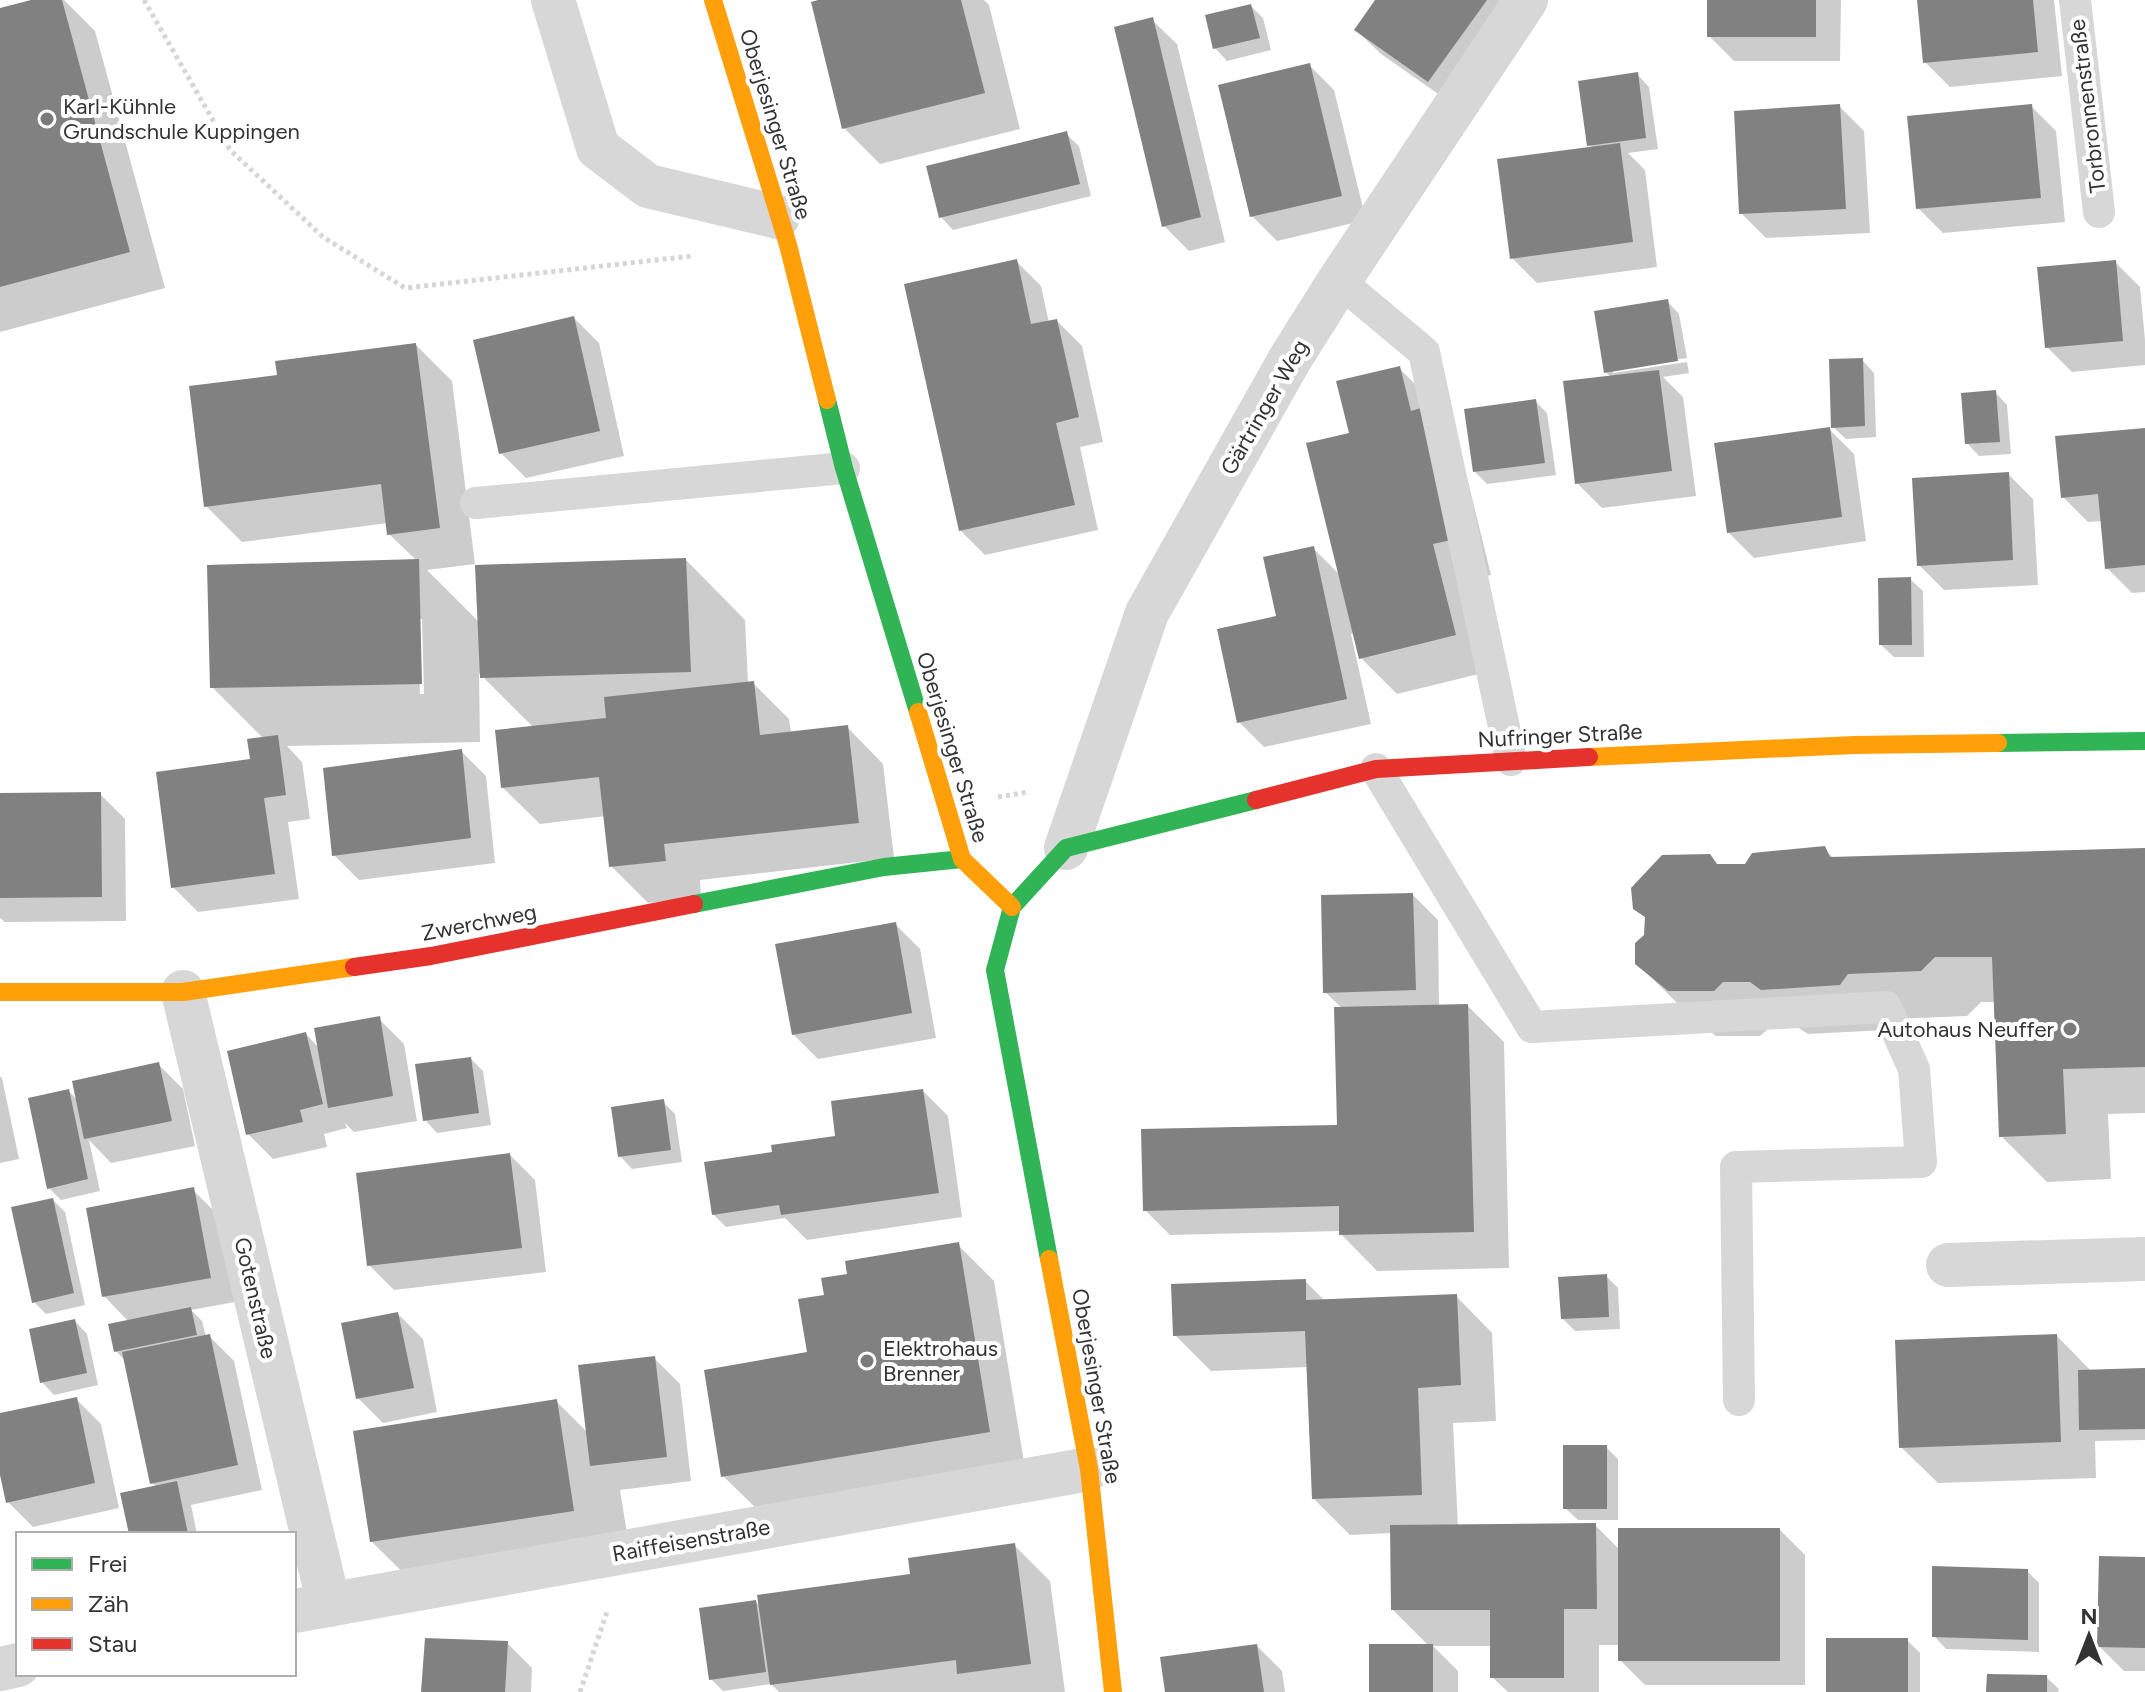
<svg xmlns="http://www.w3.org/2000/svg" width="2145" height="1692" viewBox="0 0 2145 1692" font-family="Figtree,sans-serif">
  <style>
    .shadow { fill: #0003; fill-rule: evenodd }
    .building { fill: #818181 }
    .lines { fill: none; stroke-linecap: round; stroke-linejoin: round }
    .path { stroke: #d6d6d6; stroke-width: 5; stroke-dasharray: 4 4; stroke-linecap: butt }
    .lane { stroke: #d7d7d7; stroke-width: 32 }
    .street { stroke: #d7d7d7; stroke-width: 44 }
    .fast { stroke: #30b455; stroke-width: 18 }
    .slow { stroke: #ff9f0a; stroke-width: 18 }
    .jam { stroke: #e5322d; stroke-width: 18 }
    .poi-dot { fill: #7a7a7a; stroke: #fff; stroke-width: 3 }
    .labels { text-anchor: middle; stroke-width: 8; stroke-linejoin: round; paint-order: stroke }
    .poi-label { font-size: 22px; fill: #333; stroke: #fff; text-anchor: start }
    .street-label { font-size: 22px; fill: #333; stroke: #fff }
  </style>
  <rect width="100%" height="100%" fill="#fff"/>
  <g class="shadow">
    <polygon points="39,0 64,0 95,31 165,288 0,332 0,10"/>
    <polygon points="826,0 984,0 989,5 1020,129 880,164 844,128"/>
    <polygon points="1378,0 1530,0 1454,105 1381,54 1356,30"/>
    <polygon points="1709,0 1841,0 1840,61 1734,61 1709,36"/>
    <polygon points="1919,0 2054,0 2062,76 1950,87 1925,62"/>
    <polygon points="1251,6 1263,18 1271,50 1227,61 1215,48"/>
    <polygon points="1152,20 1177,44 1225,242 1189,251 1164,226"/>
    <polygon points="1309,65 1334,90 1366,220 1277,241 1252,216"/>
    <polygon points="1637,74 1649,87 1658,149 1628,153 1645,170 1657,267 1537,283 1512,258 1593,148 1589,145"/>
    <polygon points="1839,106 1864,131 1870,233 1766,238 1741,213"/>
    <polygon points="2031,106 2056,131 2065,222 1943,233 1918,208"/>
    <polygon points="1066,134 1079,146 1091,196 953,230 941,217"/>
    <polygon points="1016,261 1041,286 1049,323 1057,321 1082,346 1103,442 1080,447 1098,530 985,555 960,530"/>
    <polygon points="2115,262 2140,287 2145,340 2145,365 2072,372 2047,347"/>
    <polygon points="1667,301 1679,314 1687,358 1613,369 1613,373 1687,362 1689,373 1663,377 1683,397 1696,496 1602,508 1577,483 1611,377 1606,372"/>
    <polygon points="574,318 599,343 624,456 526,478 501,453"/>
    <path d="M416 345 452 381 475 564 427 570 480 623 686 560 745 620 748 683H753L789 719 791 733 847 727 883 764 894 858 700 880 701 897 648 903 611 866 606 816 540 824 503 788 534 728 479 673 480 742 287 746 302 762 310 819 288 822 299 899 198 912 173 887 252 761 264 739 212 687 417 561 389 534 388 523 242 542 206 506 279 377ZM418 619H422L424 694H420Z"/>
    <polygon points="1862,360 1874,373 1876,437 1846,439 1833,427"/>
    <polygon points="1399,368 1435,404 1459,445 1491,575 1468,580 1491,671 1397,694 1361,658 1355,633 1351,634 1371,724 1264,747 1239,722 1278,618 1313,548 1340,575 1351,434"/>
    <polygon points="1995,392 2007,405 2011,454 1979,456 1967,443"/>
    <polygon points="1535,401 1547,413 1556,475 1487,484 1474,471"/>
    <polygon points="1829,429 1854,454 1866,541 1754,558 1729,533"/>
    <polygon points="2145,430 2145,592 2132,593 2107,568 2102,521 2088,522 2063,497"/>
    <polygon points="2008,474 2033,499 2038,585 1944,590 1919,565"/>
    <polygon points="1910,579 1923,591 1924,657 1894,657 1881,645"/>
    <polygon points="461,751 486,776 495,863 359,880 334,855"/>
    <polygon points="100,794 125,819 126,921 5,922 0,918 0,795"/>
    <polygon points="1824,849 1835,859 2145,850 2145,1113 2108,1114 2111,1179 2047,1182 2001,1136 1996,1002 1981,1002 1967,1016 1894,1019 1886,1030 1808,1034 1797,1027 1770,1027 1760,1036 1716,1036 1683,1009 1637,963 1646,936 1647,919 1635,908 1709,856 1719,866 1747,866"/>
    <polygon points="1413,895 1438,920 1439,1007 1468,1006 1504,1042 1509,1268 1377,1271 1341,1234 1341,1231 1170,1235 1145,1210 1339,1127 1343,1009 1325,992"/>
    <polygon points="895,924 920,949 936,1038 818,1059 793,1034"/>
    <polygon points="379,1019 404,1044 417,1121 354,1132 345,1123 347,1128 324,1134 327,1147 273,1159 248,1134 306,1034 319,1048"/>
    <polygon points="471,1059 483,1071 491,1125 437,1133 425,1120"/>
    <polygon points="158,1064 183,1089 195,1146 111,1163 89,1140 100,1191 61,1200 49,1188 69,1091 78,1101"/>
    <polygon points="0,1076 2,1078 19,1159 0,1163"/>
    <polygon points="923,1091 948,1116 962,1217 807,1240 785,1218 726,1227 714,1215 770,1154 838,1137"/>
    <polygon points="663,1102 675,1114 682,1162 632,1169 620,1156"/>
    <polygon points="510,1155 535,1180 546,1272 394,1290 369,1265"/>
    <polygon points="193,1190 218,1215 235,1302 191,1310 202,1321 206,1337 209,1336 234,1361 262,1490 191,1505 197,1534 131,1534 157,1487 152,1483 126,1362 116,1351 129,1322 104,1296"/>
    <polygon points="53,1200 65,1212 85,1305 46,1314 34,1302"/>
    <polygon points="958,1245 994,1281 1025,1468 760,1512 723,1476 809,1354 826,1297 849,1275"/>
    <polygon points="1606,1276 1618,1288 1620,1329 1575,1331 1562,1318"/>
    <polygon points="1305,1281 1326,1302 1456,1296 1492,1333 1496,1421 1453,1423 1458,1527 1595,1525 1620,1550 1780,1530 1805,1555 1805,1685 1645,1685 1620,1660 1620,1645 1599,1645 1599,1692 1508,1692 1492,1677 1492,1646 1433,1646 1458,1671 1458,1692 1371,1692 1429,1646 1393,1610 1392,1533 1350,1535 1314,1499 1308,1367 1211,1371 1175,1335"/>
    <polygon points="398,1314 423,1339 437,1412 383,1423 358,1398"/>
    <polygon points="75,1321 87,1334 98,1385 54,1395 42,1382"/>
    <polygon points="2057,1336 2092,1372 2145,1370 2145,1440 2095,1441 2096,1478 1938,1483 1901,1447"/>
    <polygon points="655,1359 680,1384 691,1481 620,1490 633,1570 431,1600 371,1541 556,1401 588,1433"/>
    <polygon points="76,1399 101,1424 119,1508 33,1527 8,1502 0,1465 0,1415"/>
    <polygon points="1606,1447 1618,1459 1618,1520 1578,1520 1565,1508"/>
    <polygon points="1014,1545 1050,1581 1065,1692 779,1692 771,1684 723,1691 711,1679 756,1602 761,1607 913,1576"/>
    <polygon points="2145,1559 2145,1671 2124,1671 2099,1646"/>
    <polygon points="2027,1571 2039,1583 2039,1652 1946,1649 1934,1636"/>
    <polygon points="1907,1640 1920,1653 1920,1692 1828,1692"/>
    <polygon points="507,1643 532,1668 531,1692 423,1692"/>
    <polygon points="1257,1646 1282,1671 1285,1692 1167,1692"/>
    <polygon points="2046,1677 2059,1689 2058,1692 1988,1692"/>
  </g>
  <g class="building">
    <polygon points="31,0 62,0 130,252 0,287 0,8"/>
    <polygon points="818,0 961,0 985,93 842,129 811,2"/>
    <polygon points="1375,0 1487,0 1428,82 1354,30"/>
    <rect x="1707" y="0" width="109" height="37"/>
    <polygon points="1917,0 2033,0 2038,52 1923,63"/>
    <polygon points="1251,4 1260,38 1213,49 1205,15"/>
    <polygon points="1153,17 1201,217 1162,227 1114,27"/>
    <polygon points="1310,63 1342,196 1250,217 1218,85"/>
    <polygon points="1638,72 1646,138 1587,146 1578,81"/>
    <polygon points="1840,104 1846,209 1739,214 1734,111"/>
    <polygon points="2032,104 2041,198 1916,209 1907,116"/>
    <polygon points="1067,131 1080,184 939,218 926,166"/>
    <polygon points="1620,143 1633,242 1510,259 1497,159"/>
    <polygon points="1017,259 1031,324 1057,319 1079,417 1056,423 1075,505 959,531 904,284"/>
    <polygon points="2116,260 2123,341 2045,348 2037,267"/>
    <polygon points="1668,299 1678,361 1604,373 1594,311"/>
    <polygon points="574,316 600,431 499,454 473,340"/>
    <polygon points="416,343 440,528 387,535 381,484 204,507 189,386 277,375 275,361"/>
    <polygon points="1863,358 1865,426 1831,428 1829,359"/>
    <polygon points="1400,366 1411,411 1424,407 1456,539 1433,544 1456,635 1359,659 1306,443 1349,433 1336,381"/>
    <polygon points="1659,370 1672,471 1575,484 1563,381"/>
    <polygon points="1996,390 2000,442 1965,444 1961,393"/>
    <polygon points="1536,399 1545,463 1473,472 1464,409"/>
    <polygon points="1830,427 1842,517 1727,533 1714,443"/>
    <polygon points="2145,428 2145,565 2105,569 2098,494 2061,498 2055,436"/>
    <polygon points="2009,472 2013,560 1917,566 1912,478"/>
    <polygon points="1314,546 1347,699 1237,723 1217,629 1276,616 1263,557"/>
    <polygon points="686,558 691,672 480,678 475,565"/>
    <polygon points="419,559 422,684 210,688 207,565"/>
    <polygon points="1911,577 1912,645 1879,645 1878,578"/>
    <polygon points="754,681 760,735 848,725 859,823 664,844 666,861 609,867 599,777 501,788 495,730 606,718 604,697"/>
    <polygon points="278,735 286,795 264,798 275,874 171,888 156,772 250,759 247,739"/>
    <polygon points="462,749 471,838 332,856 323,768"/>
    <polygon points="101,792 102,897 0,898 0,793"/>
    <polygon points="1825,846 1830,857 2145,848 2145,1067 2063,1069 2066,1134 1999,1137 1992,957 1935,957 1921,971 1848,974 1840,985 1761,990 1750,982 1723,982 1714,991 1668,991 1635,964 1635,943 1644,935 1645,917 1633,909 1631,888 1662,855 1710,854 1717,864 1745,864 1752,853"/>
    <polygon points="1413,893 1416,990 1323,993 1321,895"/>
    <polygon points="896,922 912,1013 792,1035 775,944"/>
    <polygon points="1468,1004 1474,1232 1339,1235 1339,1206 1143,1211 1141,1129 1337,1125 1334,1007"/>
    <polygon points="380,1016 393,1096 328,1108 314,1028"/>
    <polygon points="306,1032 323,1104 300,1110 303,1122 246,1135 227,1051"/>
    <polygon points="471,1057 479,1113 423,1121 415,1064"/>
    <polygon points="159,1062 172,1121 84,1139 72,1081"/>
    <polygon points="69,1089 88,1179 47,1189 28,1098"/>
    <polygon points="923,1089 939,1193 781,1215 779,1205 712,1215 704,1162 772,1152 771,1145 835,1136 831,1101"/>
    <polygon points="664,1099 671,1150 618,1157 611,1107"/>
    <polygon points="510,1153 522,1248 367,1266 356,1173"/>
    <polygon points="194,1187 211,1278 102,1297 86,1208"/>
    <polygon points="53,1198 74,1293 32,1303 11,1207"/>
    <polygon points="959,1242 990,1432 721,1477 704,1370 807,1352 798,1299 824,1295 821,1278 847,1274 845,1261"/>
    <polygon points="1607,1274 1609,1317 1561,1319 1558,1277"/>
    <polygon points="1306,1279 1306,1300 1457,1294 1461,1385 1418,1388 1422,1495 1312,1499 1305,1331 1173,1336 1171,1284"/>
    <polygon points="191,1307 197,1335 114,1352 108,1324"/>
    <polygon points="398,1312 414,1388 356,1399 341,1323"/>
    <polygon points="75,1319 87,1373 40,1383 29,1329"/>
    <polygon points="210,1334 238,1465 150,1484 122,1352"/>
    <polygon points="2057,1334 2061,1442 1899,1448 1895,1340"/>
    <polygon points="655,1356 667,1457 590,1466 578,1365"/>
    <polygon points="2145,1368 2145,1429 2079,1430 2078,1370"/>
    <polygon points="77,1397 95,1483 6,1503 0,1475 0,1413"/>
    <polygon points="557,1399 574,1511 370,1542 353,1431"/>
    <rect x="1563" y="1445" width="44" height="64"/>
    <polygon points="177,1481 188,1534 129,1534 120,1493"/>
    <polygon points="1596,1523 1597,1609 1564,1609 1564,1678 1490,1678 1490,1610 1391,1610 1390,1525"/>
    <rect x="1618" y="1528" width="162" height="133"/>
    <polygon points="1015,1543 1031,1664 957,1674 956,1660 770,1685 757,1595 910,1574 908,1558"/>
    <polygon points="2099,1556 2145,1557 2145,1648 2097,1647"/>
    <polygon points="1932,1566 2028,1569 2028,1640 1932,1637"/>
    <polygon points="756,1600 766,1672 709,1680 699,1608"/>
    <polygon points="425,1638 508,1641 505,1692 421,1692"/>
    <rect x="1826" y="1638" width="82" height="54"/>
    <polygon points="1257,1644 1264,1692 1165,1692 1160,1657"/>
    <rect x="1369" y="1644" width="64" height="48"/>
    <polygon points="1987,1674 2047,1675 2047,1692 1986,1692"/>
  </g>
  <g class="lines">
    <g class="path">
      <polyline points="144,0 230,150 323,237 405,288 692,256"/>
      <polyline points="998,797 1028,792"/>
      <polyline points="580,1692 608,1609"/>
    </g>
    <g class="lane">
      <polyline points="2075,0 2099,212"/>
      <polyline points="1339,281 1424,352 1511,760"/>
      <polyline points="476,503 844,468"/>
      <polyline points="1376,769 1532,1027 1886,1007 1914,1069 1921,1162 1736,1167 1739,1400"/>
    </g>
    <g class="street">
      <polyline points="553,0 598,148 648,186 778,217"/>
      <polyline points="1066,848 1147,613 1290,359 1339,281 1526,0"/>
      <polyline points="183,992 329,1605"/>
      <polyline points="1948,1265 2145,1259"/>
      <polyline points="294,1611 1089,1469"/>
      <polyline points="0,1669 18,1665"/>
    </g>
    <g class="fast">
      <polyline points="827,400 844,468 918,712"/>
      <polyline points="1998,743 2145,741"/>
      <polyline points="694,904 884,867 962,859"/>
      <polyline points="1049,1259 995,970 1012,907 1066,848 1256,800"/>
    </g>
    <g class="slow">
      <polyline points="713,0 788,245 827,400"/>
      <polyline points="918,712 962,859 1012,907"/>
      <polyline points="1589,757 1854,745 1998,743"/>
      <polyline points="0,992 183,992 354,967"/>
      <polyline points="1049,1259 1089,1469 1113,1692"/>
    </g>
    <g class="jam">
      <polyline points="1256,800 1376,769 1589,757"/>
      <polyline points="354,967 431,956 694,904"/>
    </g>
  </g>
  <g class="poi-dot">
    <circle cx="47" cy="119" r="8"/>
    <circle cx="2070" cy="1029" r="8"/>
    <circle cx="867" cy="1361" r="8"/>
  </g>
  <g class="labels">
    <g class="poi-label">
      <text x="63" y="114">Karl-Kühnle<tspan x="63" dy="25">Grundschule Kuppingen</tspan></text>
      <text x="2054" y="1037" text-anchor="end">Autohaus Neuffer</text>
      <text x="883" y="1356">Elektrohaus<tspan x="883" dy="25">Brenner</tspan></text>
    </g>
    <g class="street-label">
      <text transform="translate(2087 106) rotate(-97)" y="8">Torbronnenstraße</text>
      <text transform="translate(776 124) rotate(73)" y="8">Oberjesinger Straße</text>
      <text transform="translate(1264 407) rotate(-60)" y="8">Gärtringer Weg</text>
      <text transform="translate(1560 735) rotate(-3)" y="8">Nufringer Straße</text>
      <text transform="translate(953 747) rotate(73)" y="8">Oberjesinger Straße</text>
      <text transform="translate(479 922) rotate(-11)" y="8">Zwerchweg</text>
      <text transform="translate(256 1298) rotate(77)" y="8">Gotenstraße</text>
      <text transform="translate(1097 1386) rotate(80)" y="8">Oberjesinger Straße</text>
      <text transform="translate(691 1540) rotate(-10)" y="8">Raiffeisenstraße</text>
    </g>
  </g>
  <rect x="16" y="1532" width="280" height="144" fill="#ffffff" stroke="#adadad" stroke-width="2"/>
  <rect x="32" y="1558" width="40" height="12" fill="#30b455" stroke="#adadad" stroke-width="2"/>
  <text x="88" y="1572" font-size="24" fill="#333333">Frei</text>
  <rect x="32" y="1598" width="40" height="12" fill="#ff9f0a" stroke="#adadad" stroke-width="2"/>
  <text x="88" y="1612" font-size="24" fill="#333333">Zäh</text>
  <rect x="32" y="1638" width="40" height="12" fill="#e5322d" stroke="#adadad" stroke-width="2"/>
  <text x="88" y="1652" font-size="24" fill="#333333">Stau</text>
  <g transform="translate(2089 1636)" stroke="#ffffff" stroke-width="6" paint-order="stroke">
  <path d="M0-6L14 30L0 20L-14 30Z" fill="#333333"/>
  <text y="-12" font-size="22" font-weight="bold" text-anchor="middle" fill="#333333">N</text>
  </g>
</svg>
